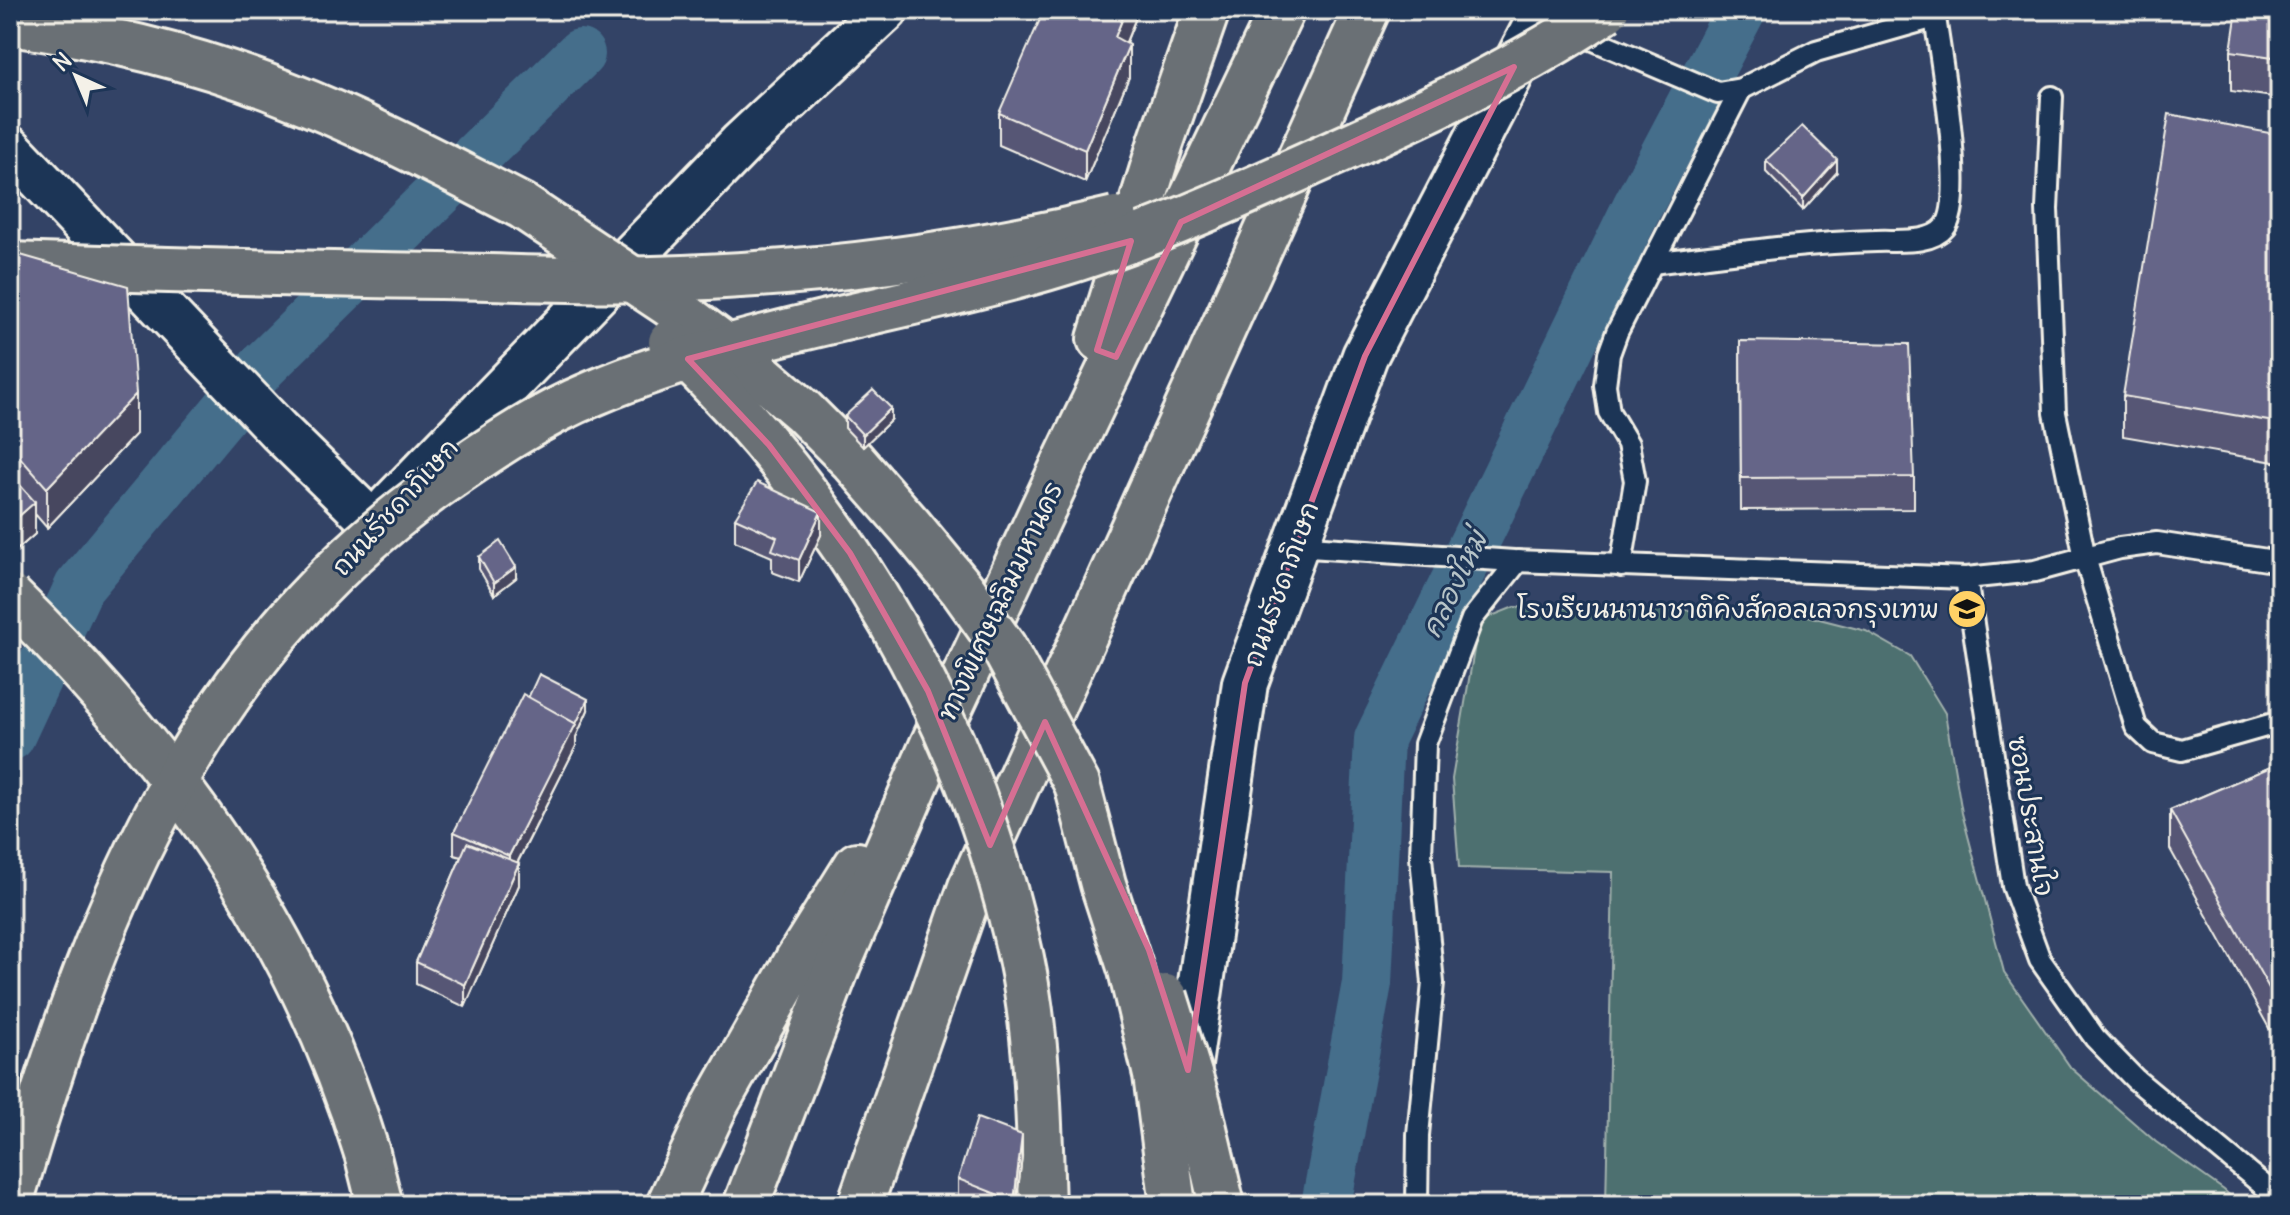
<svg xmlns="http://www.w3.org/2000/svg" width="2290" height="1215" viewBox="0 0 2290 1215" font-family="Delius,'Playpen Sans Thai',sans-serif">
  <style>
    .green { fill: #4e7070; stroke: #a1b0ac; stroke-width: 2 }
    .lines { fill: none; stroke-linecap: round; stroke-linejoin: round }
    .canal { stroke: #446e8b; stroke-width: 50 }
    .lane-casing { stroke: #f4f1e8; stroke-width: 26 }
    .street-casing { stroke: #f4f1e8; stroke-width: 48 }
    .secondary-casing { stroke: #f4f1e8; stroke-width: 50 }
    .highway-casing { stroke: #f4f1e8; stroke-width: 50 }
    .lane { stroke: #1d3557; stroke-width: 20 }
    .street { stroke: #1d3557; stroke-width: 42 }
    .secondary { stroke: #1d3557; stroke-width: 44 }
    .highway { stroke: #6a7074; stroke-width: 44 }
    .highway-bridge-casing { stroke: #f4f1e8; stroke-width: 50; stroke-linecap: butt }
    .highway-bridge { stroke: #6a7074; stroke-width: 44 }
    .wall { fill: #575775; stroke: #f4f1e8; stroke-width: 2 }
    .shaded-wall { fill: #47475f; stroke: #f4f1e8; stroke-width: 2 }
    .building { fill: #656588; stroke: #f4f1e8; stroke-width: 2 }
    .marked { fill: none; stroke: #d66f93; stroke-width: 6; stroke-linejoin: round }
    .labels { text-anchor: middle; stroke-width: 6; stroke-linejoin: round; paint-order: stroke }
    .street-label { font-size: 26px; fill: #f4f1e8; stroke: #1d3557 }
    .poi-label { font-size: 26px; fill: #f4f1e8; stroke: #1d3557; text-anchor: end }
    .water-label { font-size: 28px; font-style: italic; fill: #b6c3c7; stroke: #1d3557 }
  </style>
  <rect width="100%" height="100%" fill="#334366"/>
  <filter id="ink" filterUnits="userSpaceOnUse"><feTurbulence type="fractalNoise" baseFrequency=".0125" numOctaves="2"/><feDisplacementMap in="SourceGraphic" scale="16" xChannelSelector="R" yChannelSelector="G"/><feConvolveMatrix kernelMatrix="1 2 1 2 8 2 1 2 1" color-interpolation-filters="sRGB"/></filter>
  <g filter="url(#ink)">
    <polygon class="green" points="1514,607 1792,612 1866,631 1910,656 1945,713 1962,813 2004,972 2071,1068 2156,1142 2224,1190 2240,1205 1606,1205 1613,872 1459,868 1452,779 1479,621"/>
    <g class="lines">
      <g class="canal">
        <polyline points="10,736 79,587 262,367 580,54"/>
        <polyline points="1326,1205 1367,983 1379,739 1637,207 1741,10"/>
      </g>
      <defs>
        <g id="lane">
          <polyline points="1573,31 1718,93 1741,89 1816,51 1935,17 1937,10"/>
          <polyline points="2052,97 2047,209 2055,413 2085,558 2136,727 2153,743 2182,750 2280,722"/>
          <path d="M1652 263C1727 254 1801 243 1876 241 1897 240 1930 245 1945 227 1967 201 1940 55 1935 17"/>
          <polyline points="1295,546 1514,561 1966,578 2035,571 2120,548 2157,543 2280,562"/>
          <polyline points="1621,566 1635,481 1628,444 1609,412 1605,385 1609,354 1617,332 1741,89"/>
          <polyline points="1966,578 2013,886 2040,960 2095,1038 2135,1079 2280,1199"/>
          <polyline points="1417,1205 1418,1135 1433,983 1421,857 1425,744 1472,619 1518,561"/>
        </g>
        <polyline id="street" points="10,148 278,430 373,523"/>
        <g id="secondary">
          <polyline points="390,506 742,143 885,10"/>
          <polyline points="1187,1078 1245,683 1365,356 1544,10"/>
        </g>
        <g id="highway">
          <path d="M10 23C103 36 199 59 286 94 367 125 445 167 522 206"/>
          <polyline points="1100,339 1161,142 1207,10"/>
          <polyline points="367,1153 380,1205"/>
          <polyline points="669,1205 716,1104 797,961 857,865"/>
          <polyline points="746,1205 839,962 933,744 1057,479 1282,10"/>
          <polyline points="860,1205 971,887 1367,10"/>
        </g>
      </defs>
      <use href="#lane" class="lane-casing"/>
      <use href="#street" class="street-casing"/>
      <use href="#secondary" class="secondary-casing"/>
      <use href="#highway" class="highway-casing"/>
      <use href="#lane" class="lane"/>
      <use href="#street" class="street"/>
      <use href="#secondary" class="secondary"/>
      <use href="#highway" class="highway"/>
      <defs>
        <g id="highway-bridge">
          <polyline points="522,206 669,304 741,358 803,411 853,461 910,526 962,589 1004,648 1077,784 1103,884 1131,970 1156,1075 1173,1205"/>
          <path d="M10 265C153 270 297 274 440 276 511 277 582 281 653 279 808 275 964 256 1115 219"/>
          <path d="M671 342C844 508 971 723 1021 958 1038 1039 1039 1123 1042 1205"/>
          <path d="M10 597C173 757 300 933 367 1153"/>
          <polyline points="1165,997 1198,1103 1222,1205"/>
          <path d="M10 1203C93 921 189 663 438 485 488 450 538 416 594 393 738 332 896 312 1046 268 1139 241 1225 202 1314 162 1415 117 1514 72 1606 10"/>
        </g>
      </defs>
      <use href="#highway-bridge" class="highway-bridge-casing"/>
      <use href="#highway-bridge" class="highway-bridge"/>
    </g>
    <g class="wall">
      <polygon points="1090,10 1139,10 1126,43 1129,77 1085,182 999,145 999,113 1087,17"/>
      <polygon points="2280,10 2280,98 2231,91 2231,51"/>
      <polygon points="2280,135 2280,463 2123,436 2123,396"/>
      <polygon points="1766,160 1837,172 1803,210 1766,172"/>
      <polygon points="10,252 136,434 47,528 35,514 35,534 10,556"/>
      <polygon points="1740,341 1914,477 1914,509 1741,510"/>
      <polygon points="845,416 891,420 863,447 845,428"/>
      <polygon points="735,518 821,535 799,582 772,572 772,557 735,541"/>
      <polygon points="479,557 516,578 494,595 479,569"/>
      <polygon points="528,698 588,710 576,737 576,746 518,862 519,885 465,1007 416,984 416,962 461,857 454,855 454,832"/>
      <polygon points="2280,763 2280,1048 2170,849 2170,810"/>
      <polygon points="1022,1157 1016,1205 967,1205 958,1202 958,1179"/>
    </g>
    <g class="shaded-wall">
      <polygon points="1126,10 1139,10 1115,69 1115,37"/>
      <polygon points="1129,45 1129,77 1085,182 1085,150"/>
      <polygon points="1837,160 1837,172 1803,210 1803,198"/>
      <polygon points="136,394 136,434 47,528 47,488"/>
      <polygon points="891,408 891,420 863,447 863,435"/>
      <polygon points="35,502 35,534 10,556 10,524"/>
      <polygon points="821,512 821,535 799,582 799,560"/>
      <polygon points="516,567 516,578 494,595 494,583"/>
      <polygon points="588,699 588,710 576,737 576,746 509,879 509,856"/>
      <polygon points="519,863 519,885 465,1007 465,985"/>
      <polygon points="1022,1135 1022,1157 1016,1205 1014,1205"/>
    </g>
    <g class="building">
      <polygon points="1044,10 1066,10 1087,17 1090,10 1126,10 1115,37 1129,45 1085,150 999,113"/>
      <polygon points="2237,10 2280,10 2280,58 2231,51"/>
      <polygon points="2169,114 2280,135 2280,423 2123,396"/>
      <polygon points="1802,126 1837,160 1803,198 1766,160"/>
      <polygon points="10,252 128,286 136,394 47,488 10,446"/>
      <polygon points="1740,341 1909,344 1914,477 1741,478"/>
      <polygon points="873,390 891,408 863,435 845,416"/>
      <polygon points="10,474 35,502 10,524"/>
      <polygon points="757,482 821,512 799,560 772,550 777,537 735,518"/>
      <polygon points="500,541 516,567 494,583 479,557"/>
      <polygon points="539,674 588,699 575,726 576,724 528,698"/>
      <polygon points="523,694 576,724 509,856 454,832"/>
      <polygon points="2280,763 2280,1008 2170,810"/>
      <polygon points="467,843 519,863 465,985 416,962"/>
      <polygon points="977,1118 1022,1135 1014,1201 958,1179"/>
    </g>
  </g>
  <path class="marked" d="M1514 67 1365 356 1245 683 1188 1070 1149 950 1045 722 990 845 928 691 850 553 769 445 688 359 1131 241 1097 350 1116 357 1181 222Z"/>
  <defs>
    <symbol id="school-disc" viewBox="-11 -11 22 22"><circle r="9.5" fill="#ffd166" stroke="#1d3557"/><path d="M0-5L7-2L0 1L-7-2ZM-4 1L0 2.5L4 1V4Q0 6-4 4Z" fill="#111"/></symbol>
  </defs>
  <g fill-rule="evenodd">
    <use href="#school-disc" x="1945" y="587" width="44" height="44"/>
  </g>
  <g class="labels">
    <g class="street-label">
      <text transform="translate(395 507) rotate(-48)" y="9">ถนนรัชดาภิเษก</text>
      <text transform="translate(1281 584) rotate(-70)" y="9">ถนนรัชดาภิเษก</text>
      <text transform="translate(1000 601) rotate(-65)" y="9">ทางพิเศษเฉลิมมหานคร</text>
      <text transform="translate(2031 816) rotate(80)" y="9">ซอนประสานใจ</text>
    </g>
    <g class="poi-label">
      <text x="1939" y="618">โรงเรียนนานาชาติคิงส์คอลเลจกรุงเทพ</text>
    </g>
    <g class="water-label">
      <text transform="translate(1454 584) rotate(-64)" y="10">คลองใหม่</text>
    </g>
  </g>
  <rect width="2290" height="1215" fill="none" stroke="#1d3557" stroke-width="40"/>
  <rect x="20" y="20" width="2250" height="1175" fill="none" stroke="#f4f1e8" stroke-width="3" filter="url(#ink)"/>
  <g transform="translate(76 76) rotate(316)" stroke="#1d3557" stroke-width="6" paint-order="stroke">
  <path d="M0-6L14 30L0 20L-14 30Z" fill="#f4f1e8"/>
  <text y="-12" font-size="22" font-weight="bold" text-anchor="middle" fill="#f4f1e8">N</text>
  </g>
</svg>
